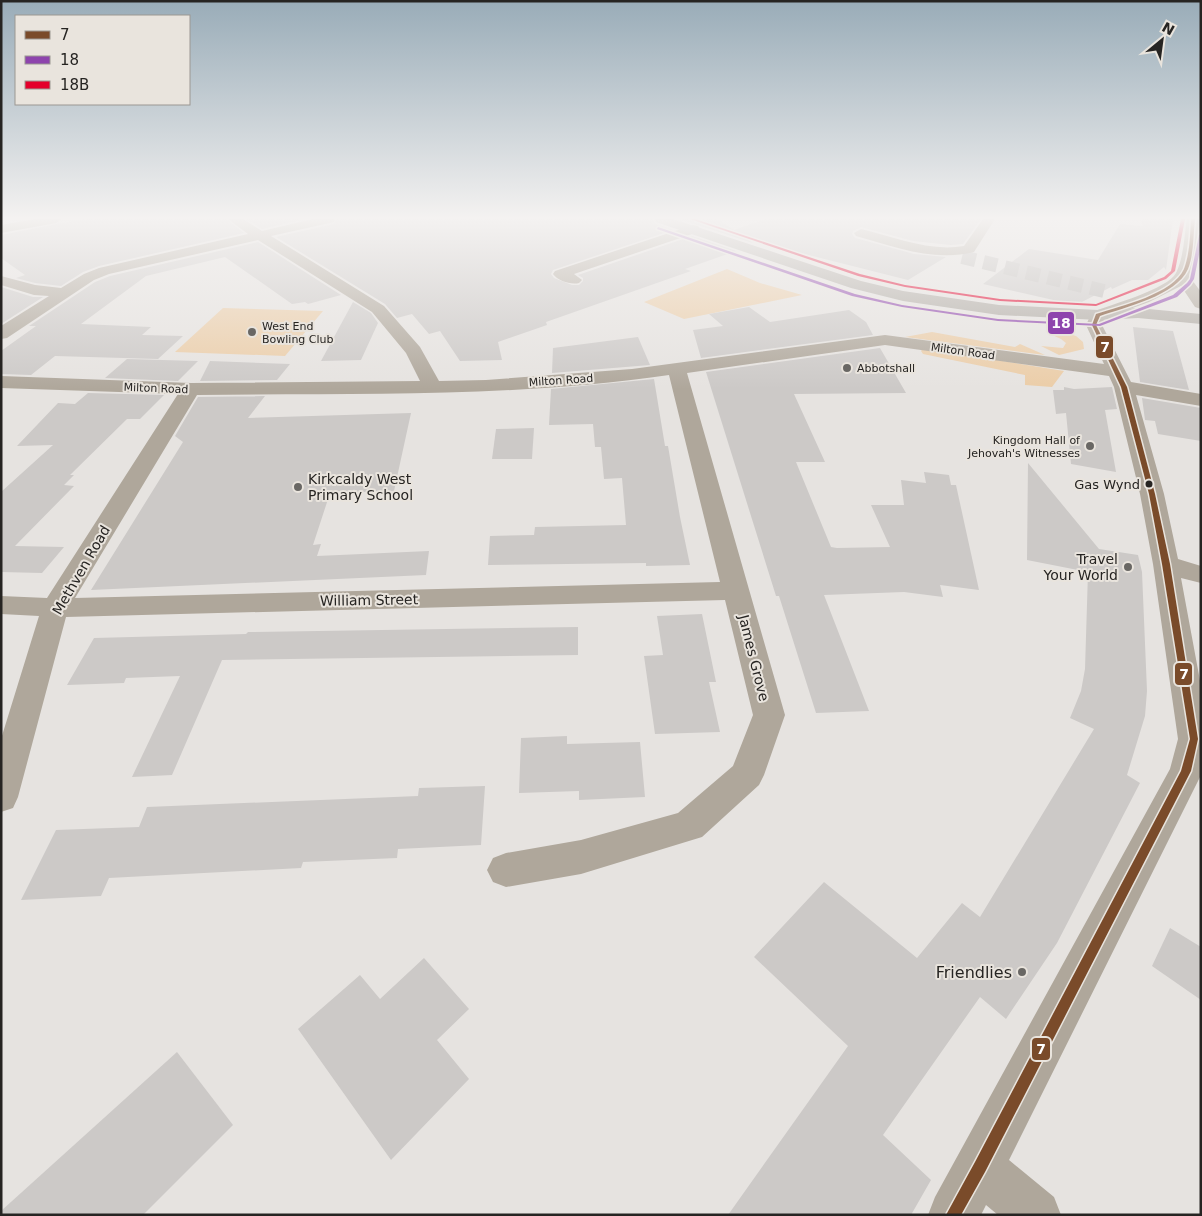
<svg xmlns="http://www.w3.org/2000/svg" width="1202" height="1216" viewBox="0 0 1202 1216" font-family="'DejaVu Sans',sans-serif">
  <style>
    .green { fill: #ebcda8 }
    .building { fill: #ccc9c7 }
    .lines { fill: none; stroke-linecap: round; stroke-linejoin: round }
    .minor-tunnel { stroke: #c0bdba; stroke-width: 14; stroke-dasharray: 14 8; stroke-linecap: butt }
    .minor { fill: #afa79b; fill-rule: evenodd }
    .major { fill: #b0aba4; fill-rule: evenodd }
    .bus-1-casing { stroke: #e9e4dd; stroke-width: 3 }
    .bus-2-casing { stroke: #e9e4dd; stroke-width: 3 }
    .bus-3-casing { stroke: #e9e4dd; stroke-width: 3 }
    .bus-1 { fill: #7a4b2a; fill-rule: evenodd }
    .bus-2 { fill: #8e44ad; fill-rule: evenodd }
    .bus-3 { fill: #e4002b; fill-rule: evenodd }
    .poi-dot { fill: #696764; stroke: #e9e4dd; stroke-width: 2 }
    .bus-dot { fill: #262422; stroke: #e9e4dd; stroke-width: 2 }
    .labels { text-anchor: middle; stroke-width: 4; stroke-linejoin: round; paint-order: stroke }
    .far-poi-label { font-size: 11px; fill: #262422; stroke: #e9e4dd; text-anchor: start }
    .far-street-label { font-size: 11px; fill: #262422; stroke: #e9e4dd }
    .bus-label { font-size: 13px; fill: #262422; stroke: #e9e4dd; text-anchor: end }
    .poi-label { font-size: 14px; fill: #262422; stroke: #e9e4dd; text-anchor: start }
    .street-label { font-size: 14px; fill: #262422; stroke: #e9e4dd }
    .near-poi-label { font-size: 16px; fill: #262422; stroke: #e9e4dd; text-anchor: end }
    .line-badge { stroke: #e9e4dd; stroke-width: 2 }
    .badge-label { font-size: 14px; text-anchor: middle; font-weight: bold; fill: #fff }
  </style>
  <rect width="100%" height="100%" fill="#e6e3e0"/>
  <g class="green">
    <polygon points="727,269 760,283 802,295 684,319 644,302"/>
    <polygon points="223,308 323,311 285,356 175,352"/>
    <polygon points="1053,329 1076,336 1083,342 1084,349 1059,355 1041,346 1063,348 1066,343 1061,339 1050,334"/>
    <polygon points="932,332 1015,347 1020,344 1045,355 905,337"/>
    <polygon points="923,348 1064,371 1052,387 1025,385 1025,375 923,354 921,351"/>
  </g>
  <g class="building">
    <polygon points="83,219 226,219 244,233 99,266 83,272 61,286 35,283 16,278 25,275 1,258 1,235"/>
    <polygon points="246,219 305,219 262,229"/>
    <polygon points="337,219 653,219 655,224 673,230 553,270 551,274 554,278 572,285 579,285 583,281 583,278 578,275 692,236 736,251 685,269 691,271 546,322 547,325 498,342 502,360 460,361 440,331 429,334 412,314 397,318 385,304 276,237 334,224"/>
    <polygon points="679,219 717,219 734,230 766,219 981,219 963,244 951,245 913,241 861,227 853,231 852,234 855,238 885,246 914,254 946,257 908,280 777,247 741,235 753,243"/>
    <polygon points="1140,219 1173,219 1166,270 1164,267 1148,280 1132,280 1112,289 1111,287 1078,304 1071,304 983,284 1029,249 1098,260 1120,224 1143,226"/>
    <polygon points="258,242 341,295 308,304 305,302 292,304 225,257 146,276 81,324 151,327 142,335 183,336 158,359 55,356 31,375 1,374 1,351 36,326 29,326 95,282 110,276"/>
    <polygon points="1,287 33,297 43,297 1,324"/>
    <polygon points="353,302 371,313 378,323 361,360 321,361"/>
    <polygon points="749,307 770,322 849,310 866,322 873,335 701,358 693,330 723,326 709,314"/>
    <polygon points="1133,327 1173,331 1189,390 1140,382"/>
    <polygon points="638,337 650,365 552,373 553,348"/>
    <polygon points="880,348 906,393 794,394 825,462 796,462 831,547 837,548 890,547 871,505 904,505 901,480 926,483 924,472 949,475 951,485 956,485 979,590 940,585 943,597 904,592 824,595 869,711 816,713 779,596 776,596 706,372"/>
    <polygon points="127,359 198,361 178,381 105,378"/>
    <polygon points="210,361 290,364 277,380 200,381"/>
    <polygon points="654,379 665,446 668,446 680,517 690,565 646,566 646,563 488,565 490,536 534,535 535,527 626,525 622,478 604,479 601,447 595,447 593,424 549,425 551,389"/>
    <polygon points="1064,387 1074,389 1112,387 1117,409 1105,410 1116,472 1071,464 1066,413 1056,414 1053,390 1064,390"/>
    <polygon points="88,393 164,395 140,419 127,419 70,475 74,475 64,485 74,486 15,546 64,547 42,573 1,572 1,492 53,445 17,446 58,403 75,404"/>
    <polygon points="265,396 248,418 411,413 394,491 330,493 313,545 321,544 317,556 429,551 426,575 91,590 183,442 175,436 198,397"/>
    <polygon points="1142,398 1201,408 1201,441 1158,434 1155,421 1145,420"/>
    <polygon points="534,428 532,459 492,459 496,429"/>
    <polygon points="1028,463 1099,549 1138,555 1142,572 1147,691 1145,716 1127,775 1140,783 1057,943 1006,1019 980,997 883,1135 931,1180 911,1215 728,1215 848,1046 754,957 824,882 917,958 962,903 980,917 1094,729 1070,718 1081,691 1085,669 1088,572 1027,560"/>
    <polygon points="702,614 716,682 709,682 720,732 655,734 644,656 663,655 657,616"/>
    <polygon points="578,627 578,655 222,660 172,775 132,777 180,676 126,678 124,683 67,685 94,638 246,634 248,632"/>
    <polygon points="567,736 567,744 640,742 645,797 579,800 579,791 519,793 521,738"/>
    <polygon points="485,786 481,845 398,849 397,858 303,862 301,868 109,878 101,896 21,900 56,830 139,827 147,807 418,796 419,788"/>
    <polygon points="1170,928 1201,947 1201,1000 1152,966"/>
    <polygon points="424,958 469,1009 437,1040 469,1079 391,1160 298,1029 360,975 380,999"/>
    <polygon points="177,1052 233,1125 143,1215 1,1215 1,1211"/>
  </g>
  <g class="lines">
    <polyline class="minor-tunnel" points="962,257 1104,291"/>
    <g class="minor">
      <polygon points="35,219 62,219 56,223 1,233 1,225"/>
      <path d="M228 219H243L262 231 313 219H335L334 222 271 236 384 306 420 347 439 381 486 380 632 369 885 335 1104 364 1086 325 1092 312C1110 305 1168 289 1176 273 1184 257 1184 236 1187 219H1199L1195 256 1189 276 1201 292V309L1195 307 1181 286 1149 302 1105 318 1102 325 1131 382 1201 394V406L1136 395 1164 494 1178 559 1201 566V583L1181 578 1201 686V775L1009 1160 1054 1197 1061 1215H998L986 1205 981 1215H928L935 1197 1170 769 1178 739 1153 564 1140 494 1114 387 1109 376 885 345 687 373 785 715 764 775 759 785 702 837 581 874 506 887 493 882 487 870 493 858 506 853 581 840 678 813 733 766 753 715 725 600 66 617 18 797 13 808 1 812V739L39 616 1 614V596L47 598 178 394 1 388V376L191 383 420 381 406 353 372 312 258 240 109 274 94 280 7 338 1 339V326L49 296 34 295 1 285V276L35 285 61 288 84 274 99 268 248 234ZM669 375 720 582 75 598 197 395C354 393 513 398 669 375Z"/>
      <path d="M983 219H995L974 252C934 262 895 247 856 236L854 233 861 229C895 237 929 252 964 246Z"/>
      <path d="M693 225 698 226 700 229 698 232 574 274 582 280 579 283C571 285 558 281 553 274L555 271Z"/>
    </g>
    <polygon class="major" points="655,219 673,219 861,281 903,291 999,305 1098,310 1138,308 1201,314 1201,324 1138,318 1098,320 999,315 903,301 851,288 656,222"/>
    <defs>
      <path id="bus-1" d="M1191 219H1195C1193 236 1194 254 1188 269 1176 296 1125 307 1100 316L1096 325 1127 387 1155 494 1170 564 1198 739 1191 771 985 1172 961 1215H946L975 1162 1181 771 1190 739 1162 564 1149 494 1121 387 1092 325 1096 314C1121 306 1173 294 1184 269 1190 253 1190 235 1191 219Z"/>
      <polygon id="bus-2" points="658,227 855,294 902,305 998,319 1099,324 1173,295 1187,283 1190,279 1199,235 1201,234 1201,245 1194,279 1190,285 1177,297 1100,326 998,321 902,307 852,296 657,229"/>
      <polygon id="bus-3" points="690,219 695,219 860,274 905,285 1000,299 1096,304 1164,277 1171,271 1181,219 1185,219 1175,271 1166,279 1096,306 1000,301 905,287 858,276"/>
    </defs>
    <use href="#bus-1" class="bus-1-casing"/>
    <use href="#bus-2" class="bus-2-casing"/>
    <use href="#bus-3" class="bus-3-casing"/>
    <use href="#bus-1" class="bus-1"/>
    <use href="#bus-2" class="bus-2"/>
    <use href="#bus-3" class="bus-3"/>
  </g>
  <linearGradient id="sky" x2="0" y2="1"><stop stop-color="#99acb8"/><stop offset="0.56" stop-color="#f4f2f1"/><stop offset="1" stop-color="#f4f2f1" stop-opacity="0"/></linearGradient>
  <rect width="1202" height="389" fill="url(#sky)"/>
  <g class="poi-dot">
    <circle cx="252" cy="332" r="5"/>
    <circle cx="847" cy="368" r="5"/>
    <circle cx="1090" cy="446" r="5"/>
    <circle cx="298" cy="487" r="5"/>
    <circle cx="1128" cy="567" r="5"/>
    <circle cx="1022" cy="972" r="5"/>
  </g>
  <circle class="bus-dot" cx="1149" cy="484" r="4.5"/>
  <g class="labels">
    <g class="far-poi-label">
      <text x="262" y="330">West End<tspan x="262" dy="13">Bowling Club</tspan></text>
      <text x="857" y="372">Abbotshall</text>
      <text x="1080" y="444" text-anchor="end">Kingdom Hall of<tspan x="1080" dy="13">Jehovah's Witnesses</tspan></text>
    </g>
    <g class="far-street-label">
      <text transform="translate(963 351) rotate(8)" y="4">Milton Road</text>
      <text transform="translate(561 380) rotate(-4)" y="4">Milton Road</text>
      <text transform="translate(156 388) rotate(2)" y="4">Milton Road</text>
    </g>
    <g class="bus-label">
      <text x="1140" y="489">Gas Wynd</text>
    </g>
    <g class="poi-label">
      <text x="308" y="484">Kirkcaldy West<tspan x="308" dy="16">Primary School</tspan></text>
      <text x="1118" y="564" text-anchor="end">Travel<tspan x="1118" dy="16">Your World</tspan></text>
    </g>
    <g class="street-label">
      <text transform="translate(81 570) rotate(-60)" y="5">Methven Road</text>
      <text transform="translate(369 600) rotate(-1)" y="5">William Street</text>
      <text transform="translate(754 658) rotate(76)" y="5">James Grove</text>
    </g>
    <g class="near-poi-label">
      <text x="1012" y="978">Friendlies</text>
    </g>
  </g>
  <g class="line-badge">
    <rect x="1047" y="311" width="28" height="24" rx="5" fill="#8e44ad"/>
    <rect x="1095" y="335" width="19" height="24" rx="5" fill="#7a4b2a"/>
    <rect x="1174" y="662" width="19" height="24" rx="5" fill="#7a4b2a"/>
    <rect x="1031" y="1037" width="20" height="24" rx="5" fill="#7a4b2a"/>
  </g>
  <g class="badge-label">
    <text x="1061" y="328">18</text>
    <text x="1105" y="352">7</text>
    <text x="1184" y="679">7</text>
    <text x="1041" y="1054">7</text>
  </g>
  <rect width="1202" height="1216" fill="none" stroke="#262422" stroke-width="5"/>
  <rect x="15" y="15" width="175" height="90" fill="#e9e4dd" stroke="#9b9792"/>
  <rect x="25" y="31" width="25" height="8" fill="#7a4b2a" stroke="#9b9792"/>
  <text x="60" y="40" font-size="15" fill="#262422">7</text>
  <rect x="25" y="56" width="25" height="8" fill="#8e44ad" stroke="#9b9792"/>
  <text x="60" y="65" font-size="15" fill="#262422">18</text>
  <rect x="25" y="81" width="25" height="8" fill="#e4002b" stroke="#9b9792"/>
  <text x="60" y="90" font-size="15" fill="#262422">18B</text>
  <g transform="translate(1162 40) rotate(29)" stroke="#e9e4dd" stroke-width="4" paint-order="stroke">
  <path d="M0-4L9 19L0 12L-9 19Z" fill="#262422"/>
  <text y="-8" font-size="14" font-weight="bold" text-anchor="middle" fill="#262422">N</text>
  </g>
</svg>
